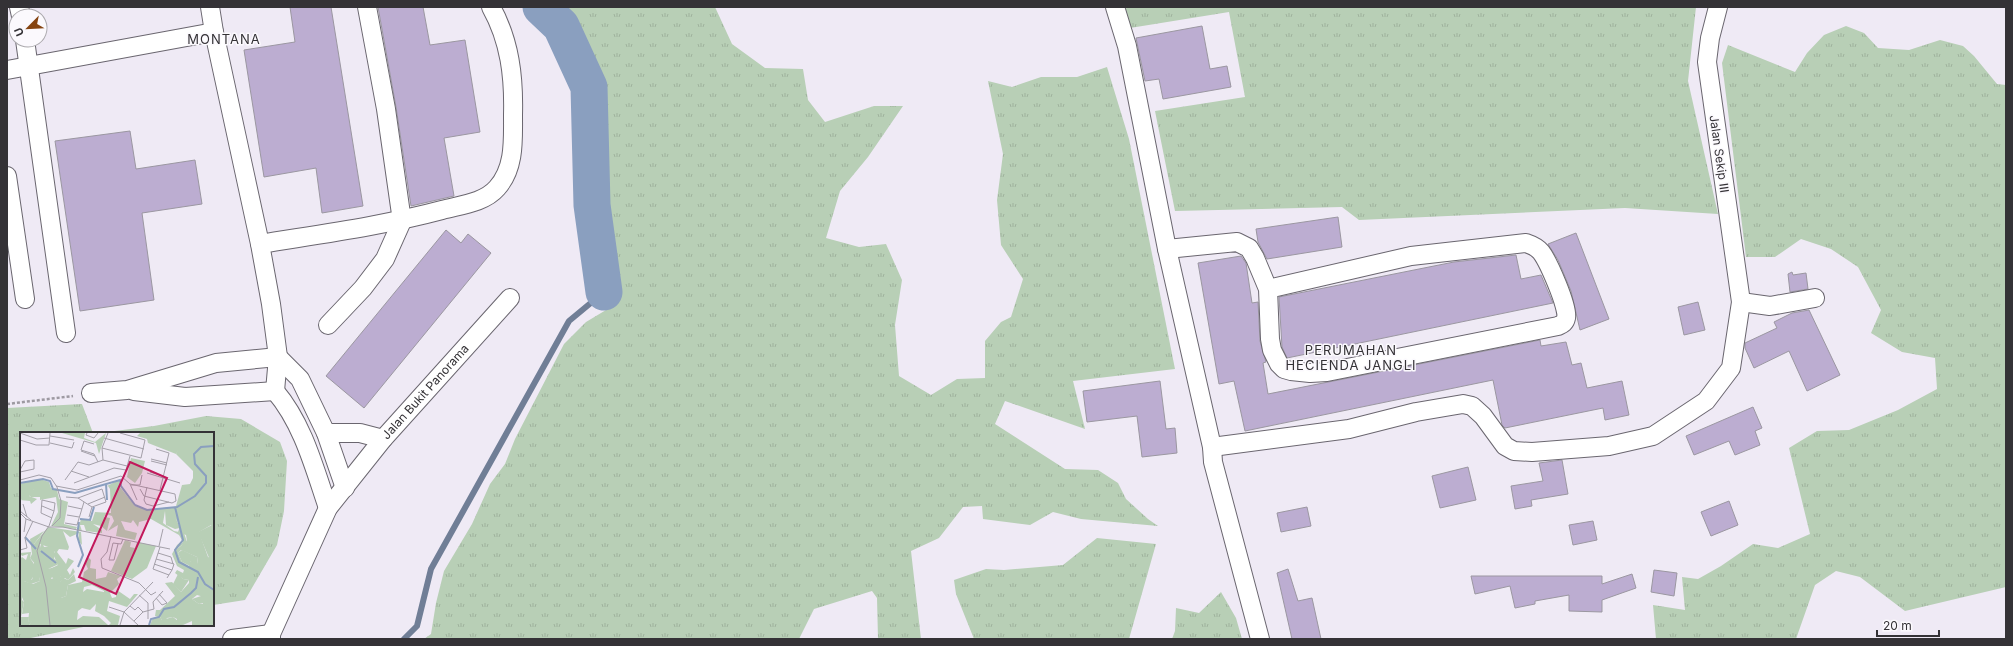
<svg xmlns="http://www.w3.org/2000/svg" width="2013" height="646" viewBox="0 0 2013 646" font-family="Inter,sans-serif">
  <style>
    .grass { fill: url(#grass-tufts) }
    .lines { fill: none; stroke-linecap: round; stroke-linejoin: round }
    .stream { stroke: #707e96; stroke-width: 6 }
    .river { stroke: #8a9fbf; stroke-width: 37 }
    .building { fill: #bcadd1; stroke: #9b97a1 }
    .minor-casing { stroke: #6a666f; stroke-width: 20 }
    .path { stroke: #9d99a1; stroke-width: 2.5; stroke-dasharray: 3 2; stroke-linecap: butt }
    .minor { stroke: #fff; stroke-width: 18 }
    .labels { text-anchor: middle; stroke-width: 3; stroke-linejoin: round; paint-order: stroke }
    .street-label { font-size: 12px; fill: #343236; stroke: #fbf9fd }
    .neighbourhood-label { font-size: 13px; letter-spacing: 1px; fill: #343236; stroke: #fbf9fd }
    .inset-river { fill: none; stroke: #8a9fbf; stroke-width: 2 }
    .inset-road { fill: none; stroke: #a4a0a9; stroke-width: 1 }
    .view { fill: #c2185b; fill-opacity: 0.15; stroke: #c2185b; stroke-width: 2 }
    .inset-edge { fill: none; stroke: #343236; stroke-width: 2 }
  </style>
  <defs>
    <pattern id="grass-tufts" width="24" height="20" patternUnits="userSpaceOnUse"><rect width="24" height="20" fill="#b8cfb6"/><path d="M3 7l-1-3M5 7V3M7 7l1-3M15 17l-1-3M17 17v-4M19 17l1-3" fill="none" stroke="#9fb29d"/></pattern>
  </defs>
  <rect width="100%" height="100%" fill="#efeaf5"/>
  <g class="grass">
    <polygon points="556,7 715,7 732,44 765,68 803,69 808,100 825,122 874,106 903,106 868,157 840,191 826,238 859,247 886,244 902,280 895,325 899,376 931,395 957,379 985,378 985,341 1001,322 1011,317 1023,279 1001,245 997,200 1003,154 988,81 1012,87 1041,77 1077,77 1107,67 1129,139 1175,369 1073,381 1085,429 1005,401 995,424 1065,469 1098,470 1118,483 1126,499 1148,519 1158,526 1081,519 1053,512 1030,525 983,519 982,506 963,507 939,538 911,551 921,639 878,639 877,598 872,591 814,609 799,639 424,639 431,634 436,603 444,571 472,524 490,484 505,464 515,439 564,344 586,322 606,310 614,294 613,269 602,240 602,154 606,122 598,85 584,53"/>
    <polygon points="1124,7 1696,7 1688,81 1718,214 1625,208 1359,220 1342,207 1175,211 1155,111 1245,97 1229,12 1130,28"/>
    <polygon points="1846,26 1864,33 1878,48 1909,50 1940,40 1963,46 1974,56 1997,84 2006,85 2006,587 1905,611 1860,577 1836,571 1815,585 1796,639 1656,639 1653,605 1685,610 1682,577 1698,579 1721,566 1753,544 1778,548 1810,534 1789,448 1817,431 1849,430 1898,410 1937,389 1935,358 1902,352 1871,333 1881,310 1858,267 1831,249 1801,239 1775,257 1746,257 1722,63 1728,45 1795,72 1807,53 1824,35"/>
    <polygon points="82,404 93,433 21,433 21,625 93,625 26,639 7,639 7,408"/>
    <polygon points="206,416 241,419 280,442 287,461 284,511 277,545 245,600 213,605 213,433 99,433 154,426"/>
    <polygon points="1097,538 1156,544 1129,639 974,639 956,594 954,580 986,569 1004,570 1063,565"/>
    <polygon points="1221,592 1236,618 1242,639 1172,639 1175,631 1176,608 1199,613"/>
  </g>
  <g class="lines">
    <polyline class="stream" points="404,639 417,626 431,569 569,321 604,292"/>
    <polyline class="river" points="541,7 561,26 589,87 592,205 604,292"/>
  </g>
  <g class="building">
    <polygon points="290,7 331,7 363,206 322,213 316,168 264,177 244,50 295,42"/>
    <polygon points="378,7 423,7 430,45 465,40 480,132 444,138 454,196 411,206 396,107"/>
    <polygon points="1202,26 1210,69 1227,66 1231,87 1163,99 1159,79 1145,81 1136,38"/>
    <polygon points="130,131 136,169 195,160 202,204 142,213 154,300 80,311 55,141"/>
    <polygon points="1338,217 1342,247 1267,259 1258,242 1256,229"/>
    <polygon points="446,230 461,243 468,234 491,253 364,408 326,376"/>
    <polygon points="1576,233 1609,319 1580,330 1571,291 1558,260 1548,244"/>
    <polygon points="1516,255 1521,279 1541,275 1553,303 1287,358 1282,347 1279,297 1454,262"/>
    <polygon points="1241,256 1246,263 1252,303 1258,302 1260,341 1266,362 1263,363 1268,394 1540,340 1541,346 1566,342 1572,365 1581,363 1587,388 1622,381 1629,415 1605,420 1603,408 1505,428 1502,425 1493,380 1245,431 1234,381 1219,384 1198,263"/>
    <polygon points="1792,272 1793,275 1806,273 1808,289 1790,292 1788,274"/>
    <polygon points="1698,302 1705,330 1684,335 1678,307"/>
    <polygon points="1809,310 1840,375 1807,391 1789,351 1754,368 1745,348 1745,343 1777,328 1774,322 1792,313"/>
    <polygon points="1160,381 1166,429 1175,428 1177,453 1142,457 1137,416 1087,422 1083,391"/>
    <polygon points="1753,407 1762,428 1755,431 1760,445 1735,455 1729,441 1694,455 1686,436"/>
    <polygon points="1562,460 1568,494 1531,500 1532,506 1515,509 1511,486 1543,481 1539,463"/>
    <polygon points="1468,467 1476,500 1440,508 1432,476"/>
    <polygon points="1729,501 1738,525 1711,536 1701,512"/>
    <polygon points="1307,507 1311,526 1281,532 1277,513"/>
    <polygon points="1593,521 1597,540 1573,545 1569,525"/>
    <polygon points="1288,569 1298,601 1312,598 1321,639 1292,639 1277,573"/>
    <polygon points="1654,570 1677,573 1674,596 1651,592"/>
    <polygon points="1632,574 1636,588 1602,600 1602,612 1569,611 1569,595 1535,601 1535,604 1515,608 1510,586 1475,594 1471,576 1602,576 1602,584"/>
  </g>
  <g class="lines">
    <defs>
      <g id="minor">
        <polyline points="19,7 21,16"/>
        <polyline points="210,7 214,32 260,244 271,304 278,357 275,391"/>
        <polyline points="1115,7 1127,46 1167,249 1212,447 1213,462 1260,639"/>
        <polyline points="25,40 66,333"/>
        <polyline points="7,70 214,32"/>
        <polyline points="7,176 25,299"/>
        <path d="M260 244C321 234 382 226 442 210 460 205 484 203 497 188 515 168 513 140 513 115 514 77 510 41 491 7"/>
        <path d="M1167 249 1237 242 1249 248 1255 258 1268 289 1270 339 1272 350 1279 364 1284 369 1291 371 1310 373 1327 372 1558 326C1562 324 1565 323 1566 318 1569 308 1548 261 1541 252 1537 247 1532 245 1526 243L1411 256 1268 289"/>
        <polyline points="1741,302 1770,306 1815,298"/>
        <polyline points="328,325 363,288 385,259 402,221 386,109 367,7"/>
        <polyline points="134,391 185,397 275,391"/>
        <path d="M275 391C303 424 314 467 328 508"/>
        <polyline points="91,393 127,390 216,363 278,357 300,379 326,433 345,488"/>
        <polyline points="326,433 360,433 383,439"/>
        <polyline points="1212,447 1349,429 1416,412 1463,404 1472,406 1483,416 1505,446 1514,451 1532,452 1609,446 1653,436 1706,401 1731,368 1741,302 1707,62 1710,38 1718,7"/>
        <polyline points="232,639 271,634"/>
        <path id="s1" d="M271 639V634L328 508 383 439 510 298"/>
      </g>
    </defs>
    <use href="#minor" class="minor-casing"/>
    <polyline class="path" points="7,404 73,396"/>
    <use href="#minor" class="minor"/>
  </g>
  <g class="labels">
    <g class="street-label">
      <text transform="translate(1719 154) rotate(82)" y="4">Jalan Sekip III</text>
      <text dy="4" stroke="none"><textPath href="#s1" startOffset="295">Jalan Bukit Panorama</textPath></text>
    </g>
    <g class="neighbourhood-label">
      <text x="224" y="44">MONTANA</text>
      <text x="1351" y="355">PERUMAHAN<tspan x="1351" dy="15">HECIENDA JANGLI</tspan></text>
    </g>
  </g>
  <g transform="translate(20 432)">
    <rect width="194" height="194" fill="#efeaf5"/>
    <path d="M120 1H168L156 22 128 11 127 7 117 4ZM111 26 125 29 122 41 115 51 107 45ZM20 47 29 50 31 56 37 58 39 67 48 70 44 92 57 95 56 97 31 94 38 80 36 65 20 68V65H11L9 63 14 57 4 67H0V52ZM99 48 100 55 115 74 127 78 151 75 160 96 155 97 146 93 145 79 143 91 154 99 164 101 167 110 156 117 163 110 159 103 131 87 119 90 118 95 113 88 111 91 101 89 105 98 117 101 115 108 96 104 98 93 88 99 94 89 92 84 86 82 84 85 90 86 87 99 81 94 73 92 82 98V101L66 99 64 93H60L62 99 58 98 61 87 72 89 75 80 91 81 90 57 88 54 85 55ZM192 93 194 96V127L190 128 178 100ZM28 95 61 100 62 113 58 108 59 101 50 105 43 99 49 115 48 118 39 117 37 120 46 132 48 126 54 129 47 138 50 143 53 136 55 140 48 148 45 146 41 149 39 153 41 166 46 164 48 153 62 150 64 140 68 137 65 130 68 125 71 128 70 136 76 137V147L86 145 88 140 101 144 97 147 99 152 90 161 92 166 96 165 97 158 110 167 114 162H118L107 175 89 169 87 179 100 184 98 193H89L91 191 84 184 75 179 76 172 70 178 62 176 58 179 57 188 63 184 79 185 88 193H9L12 189 8 190 9 181 2 182 4 170 0 160V127L2 125 6 128 8 122 2 124 0 121 11 120 10 126 14 132V112ZM20 112 31 116 35 120 33 122 38 133 28 138 33 137 41 144 31 147 25 140ZM4 141 13 143 12 149 19 145 20 149 13 152 4 149ZM72 153 84 159V160L67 157 63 160 64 155ZM105 108 111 110 110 115 115 116 117 110 136 114 127 136 112 147 91 139ZM162 118 177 125 178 132H174L170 129V134L162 130 158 121ZM158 142 163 147 169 148 161 160 153 152ZM193 160 194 180 184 171 179 172 172 167ZM140 185 142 188 153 185 163 193H130L133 186Z" fill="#b8cfb6" fill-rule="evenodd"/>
    <path d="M42 1H65L64 6 75 10 86 1 79 22 76 11ZM165 1H194V96L191 93 179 100 188 125 194 127V161L184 165 177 163 172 167 179 172H183V166L187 169 194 180V193H172V189L163 193 157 192V187L153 185 147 186 144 191 140 185 135 184 136 178H140L155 164 145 151 152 150 161 160 169 151V148L163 147 155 141 157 138 163 141 164 138 157 134 152 122 157 113 162 109 161 105 163 104 165 107 157 117 167 109 166 103 158 100 160 94 150 77 156 74 162 53 170 52 173 46V39L156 22ZM161 118 177 125 178 132 170 129 169 134 162 130 158 121ZM10 56 15 59 9 64 17 67 11 72 10 69 0 68 4 66 3 60ZM24 99 14 112 16 133 10 126 12 122 10 107ZM22 109 24 115 35 114 34 127 41 131 28 137 36 135 41 138V144L35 149 32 145 30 149 27 148 25 144 19 120ZM8 135 15 142 11 148 19 144 20 149 11 152 4 149 3 142ZM54 142 56 149 48 153 46 164 41 166 37 163V154L43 146 48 148ZM0 160H2V168L4 170 1 185H9L8 190 16 185 9 193H0Z" fill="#b8cfb6" fill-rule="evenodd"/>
    <path class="inset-river" d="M0 51 23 47 30 49 33 57 55 61 100 48 101 54 115 73M86 52 87 68M115 73 127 78 157 75 175 64 186 51V44L175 32 174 22 181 15 194 14M155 75 163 108 155 118 159 130 178 140 185 152 194 158M60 87 70 88 74 75M5 105 16 117M21 119 36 131M58 135 63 123 57 104 59 90M129 193 131 187 139 185 144 177 154 175 171 161 176 156 178 145"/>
    <path class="inset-road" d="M0 1 17 7 30 6M67 1 66 3 74 6 78 1M30 4 54 8M84 6 124 17M0 8 16 13H29L30 1M30 11 52 16 54 10M82 16 121 26 125 8 100 1M136 17 149 21 140 58M61 18 74 22 78 30M61 18 64 9 74 12M61 19 75 24M131 27 147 31M83 28 82 16 88 1M131 29 147 33M0 38 5 29 14 28V37L0 40M51 39 69 45M130 40 143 44M127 41 160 51M104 45 110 24M0 48 19 43 31 46 37 55 41 69 40 86 32 94M45 48 58 30 69 33 83 28 107 34M54 51 94 36 106 38M110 52 155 62 156 69 152 71 124 64 120 57M111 53H120L122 43M36 54 57 58 101 44 110 52 117 68M127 55 124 68 126 72 133 74 149 70M46 65 58 66 82 57 86 70 72 75 69 85M58 66 72 75M3 72 7 85M68 72 85 65M22 74 34 79M48 74 62 77M0 79 11 88M0 81 6 87 29 95H43L150 117M47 83 59 85M45 91 57 93 64 70M29 94 22 104 17 119 26 155 30 193M29 94 34 79 35 71 22 68 21 81 32 86M4 100 6 87M91 104 87 120 81 127 82 136 119 151 131 163 136 160M98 112 94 128H89L93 111 101 112 103 107M139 114 143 97M140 115 133 137 149 143M0 118 7 116 5 106 13 89M138 121 151 125 153 132M136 127 154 132 152 138M134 132 152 138 147 146M119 163 128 171V187M136 166 142 173 147 171 139 162M110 174 115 178 118 175 123 180M89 175 104 180 118 193M114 189 123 180 134 177 133 170 143 159M100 193 104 180 133 150"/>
    <path class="view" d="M110 30 147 46 96 162 59 145Z"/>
    <rect width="194" height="194" class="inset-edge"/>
  </g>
  <rect width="2013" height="646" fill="none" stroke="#343236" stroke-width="16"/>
  <g transform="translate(28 28) rotate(246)"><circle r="19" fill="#fbf9fd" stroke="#aba9ad"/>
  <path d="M0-3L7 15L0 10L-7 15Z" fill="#864411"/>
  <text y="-6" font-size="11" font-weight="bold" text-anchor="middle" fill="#343236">U</text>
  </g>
  <path d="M1877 630v6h62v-6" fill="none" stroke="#343236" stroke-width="2"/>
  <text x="1883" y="630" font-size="12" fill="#343236" stroke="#fbf9fd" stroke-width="3" paint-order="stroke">20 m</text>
</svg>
